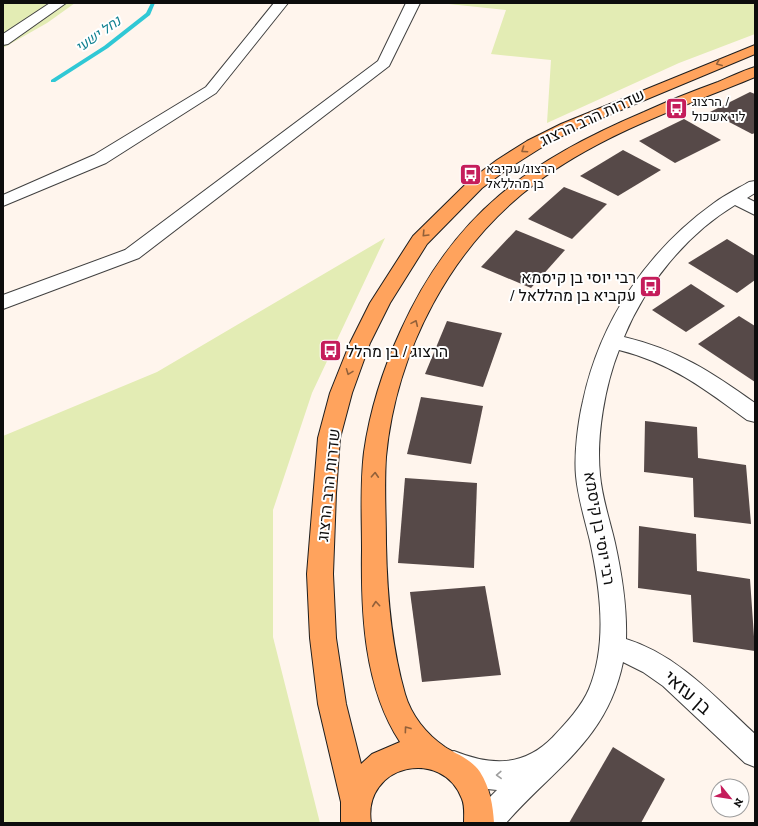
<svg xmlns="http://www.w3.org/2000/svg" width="758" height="826" viewBox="0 0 758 826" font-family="'Zilla Slab',Heebo,serif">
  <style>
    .green { fill: #e3ecb4 }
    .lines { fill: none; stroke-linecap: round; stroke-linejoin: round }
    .stream { fill: #30c8d5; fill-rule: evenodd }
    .building { fill: #564948 }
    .minor-casing { stroke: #404040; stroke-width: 2 }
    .major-casing { stroke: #1e1e1e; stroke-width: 2 }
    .minor { fill: #fff; fill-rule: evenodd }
    .major { fill: #ffa35d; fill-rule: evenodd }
    .oneway { stroke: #926039 }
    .oneway2 { stroke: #9e9e9e }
    .labels { text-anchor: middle; stroke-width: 4; stroke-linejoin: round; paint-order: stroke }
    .far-poi-label { font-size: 13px; fill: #0d0d0d; stroke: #fff; text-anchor: start }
    .far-water-label { font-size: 14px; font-style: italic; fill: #0f8090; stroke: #fff }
    .street-label { font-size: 16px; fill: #0d0d0d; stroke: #fff }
    .poi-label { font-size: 16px; fill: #0d0d0d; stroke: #fff; text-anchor: end }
    .near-street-label { font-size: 19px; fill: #0d0d0d; stroke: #fff }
  </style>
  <rect width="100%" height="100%" fill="#fff5ed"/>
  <g class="green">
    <polygon points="3,3 75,3 47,23 3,48"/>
    <polygon points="439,3 755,3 755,34 679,63 547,123 551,60 491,54 506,10"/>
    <polygon points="385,238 312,393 273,510 273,637 320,823 3,823 3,436 157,372"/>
  </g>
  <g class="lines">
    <polygon class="stream" points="151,3 155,3 150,15 108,48 55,82 51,82 51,80 104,46 146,13"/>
  </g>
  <g class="building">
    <polygon points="750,92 755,94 755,133 752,134 710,112"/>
    <polygon points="684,119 721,140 675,163 639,141"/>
    <polygon points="623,150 661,170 618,196 580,176"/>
    <polygon points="564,187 607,204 572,239 528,219"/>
    <polygon points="516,230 565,250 531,288 481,267"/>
    <polygon points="727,239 755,256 755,280 737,293 688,263"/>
    <polygon points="691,284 725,306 686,332 652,310"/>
    <polygon points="739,316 755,326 755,382 698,344"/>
    <polygon points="447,321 502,333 483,387 425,374"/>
    <polygon points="421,397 483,406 471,464 407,454"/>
    <polygon points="645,421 697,427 698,458 746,465 751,524 694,517 693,478 644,472"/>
    <polygon points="405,478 477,483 474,568 398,563"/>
    <polygon points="639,526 696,534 697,571 750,579 755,651 693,642 691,595 638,588"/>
    <polygon points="485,586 501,675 422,682 410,592"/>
    <polygon points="613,747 665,779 641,823 569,823"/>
  </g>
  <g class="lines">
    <defs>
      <g id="minor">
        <polygon points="50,3 66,3 8,44 3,45 3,34"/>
        <polygon points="274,3 288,3 216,93 106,163 3,206 3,195 94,155 206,87"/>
        <polygon points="406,3 420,3 389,66 139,258 3,309 3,295 125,250 378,61"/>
        <path d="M755 181V193L747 198 755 202V215L735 205C687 234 645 285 624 337 678 350 710 371 755 403V422L747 420C705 389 671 363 619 350 605 385 596 437 600 475 602 498 610 521 615 543 622 575 627 607 626 639 678 655 716 698 755 734V767L745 763 663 686 643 672 623 662C607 740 554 768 506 823H471L475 812 497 790 477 788 444 775 439 765 444 755 454 751C491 766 524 767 553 737 566 723 582 706 589 689 608 643 600 588 590 541 585 520 578 498 576 476 574 454 578 422 583 401 600 321 647 251 714 203 725 195 737 189 749 182Z"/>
      </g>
      <path id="major" d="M755 45V54L573 130 539 149 509 168 482 188 427 244 390 303 370 343 352 393 340 438 336 493 333 574 336 638 346 704 361 764 372 754 400 742C364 687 361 614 362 550 362 517 360 485 364 452 370 410 383 369 401 330 454 213 529 161 644 112 668 101 693 91 718 82 730 77 742 71 755 67V77C680 108 601 134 536 183 451 246 396 351 386 457 384 486 386 515 386 544 387 595 391 645 405 694 411 715 426 734 445 747 458 755 471 759 480 772 490 788 493 805 494 823H464C464 815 465 806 462 799 443 747 362 764 371 823H341V802L318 704 310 638 307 574 318 438 330 393 350 343 370 303 413 236 470 180 497 160 527 141 561 124Z"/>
    </defs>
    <use href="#minor" class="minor-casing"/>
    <use href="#major" class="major-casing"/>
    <use href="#minor" class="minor"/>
    <use href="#major" class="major"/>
  </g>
  <defs><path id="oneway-chevron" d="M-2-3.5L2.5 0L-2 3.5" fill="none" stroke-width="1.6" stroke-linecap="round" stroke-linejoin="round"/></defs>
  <g class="oneway">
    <use href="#oneway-chevron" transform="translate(719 63) rotate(158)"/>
    <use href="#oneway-chevron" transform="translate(524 150) rotate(146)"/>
    <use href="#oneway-chevron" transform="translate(425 234) rotate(134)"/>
    <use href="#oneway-chevron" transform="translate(415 323) rotate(-66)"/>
    <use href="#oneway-chevron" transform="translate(349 372) rotate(111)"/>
    <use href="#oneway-chevron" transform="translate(375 475) rotate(-87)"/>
    <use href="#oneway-chevron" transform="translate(376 604) rotate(-95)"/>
    <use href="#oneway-chevron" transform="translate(407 729) rotate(-126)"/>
  </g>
  <use class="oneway2" href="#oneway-chevron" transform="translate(499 775) rotate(178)"/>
  <defs>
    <symbol id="bus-square" viewBox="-11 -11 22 22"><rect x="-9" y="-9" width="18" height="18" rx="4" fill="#c51d5b" stroke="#fff"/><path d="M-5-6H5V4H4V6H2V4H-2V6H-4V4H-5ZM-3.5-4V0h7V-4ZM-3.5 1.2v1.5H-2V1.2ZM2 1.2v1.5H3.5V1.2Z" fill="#fff"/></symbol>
  </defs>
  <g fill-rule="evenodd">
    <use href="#bus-square" x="664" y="96" width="25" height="25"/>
    <use href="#bus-square" x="458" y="162" width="25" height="25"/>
    <use href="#bus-square" x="638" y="274" width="25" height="25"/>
    <use href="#bus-square" x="318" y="338" width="25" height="25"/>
  </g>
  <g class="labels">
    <g class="far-poi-label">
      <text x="692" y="106">הרצוג /<tspan x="692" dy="15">לוי אשכול</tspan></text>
      <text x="486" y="173">הרצוג/עקיבא<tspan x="486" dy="15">בן מהללאל</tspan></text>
    </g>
    <g class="far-water-label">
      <text transform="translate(98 34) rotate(-35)" y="5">נחל ישעי</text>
    </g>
    <g class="street-label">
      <text transform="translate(592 117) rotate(-25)" y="6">שדרות הרב הרצוג</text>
      <text transform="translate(328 485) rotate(-84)" y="6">שדרות הרב הרצוג</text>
      <text transform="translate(600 528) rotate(80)" y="6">רבי יוסי בן קיסמא</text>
    </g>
    <g class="poi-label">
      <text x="636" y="283">רבי יוסי בן קיסמא<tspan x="636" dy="18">/ עקביא בן מהללאל</tspan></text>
      <text x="346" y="357" text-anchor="start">הרצוג / בן מהלל</text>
    </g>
    <g class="near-street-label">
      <text transform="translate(688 692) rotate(41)" y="7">בן עזאי</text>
    </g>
  </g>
  <rect width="758" height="826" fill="none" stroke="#0d0d0d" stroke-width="8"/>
  <g transform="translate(730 798) rotate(120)"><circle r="19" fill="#ffffff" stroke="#9e9e9e"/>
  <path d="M0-3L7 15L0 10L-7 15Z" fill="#c51d5b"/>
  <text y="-6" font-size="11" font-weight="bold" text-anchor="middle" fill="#0d0d0d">N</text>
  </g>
</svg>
